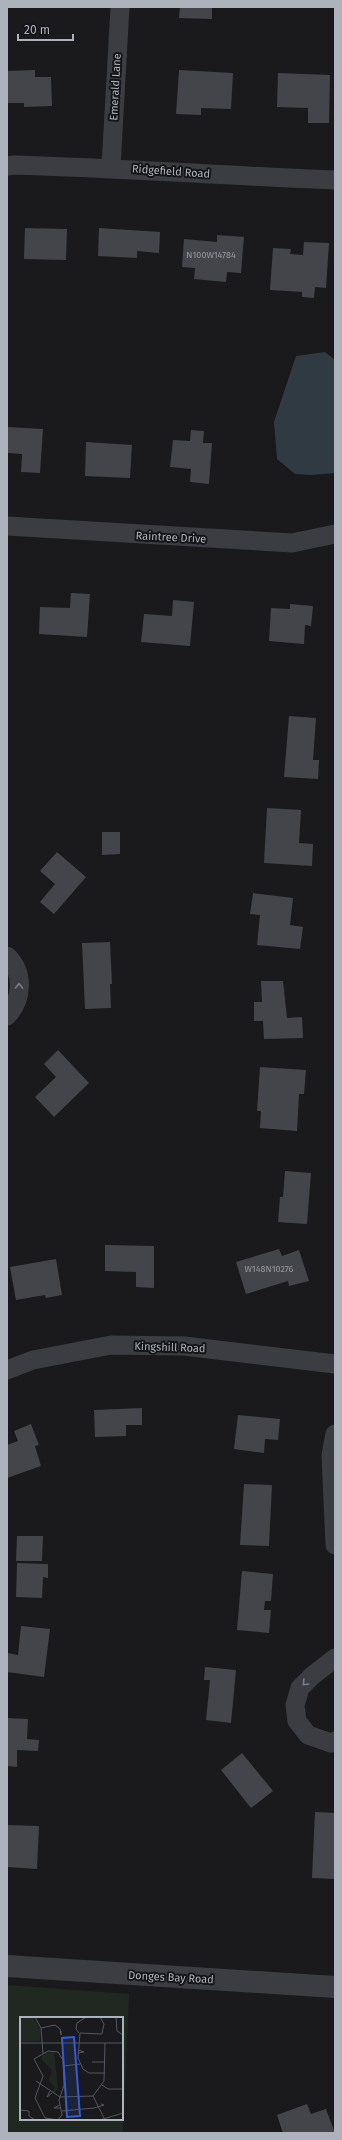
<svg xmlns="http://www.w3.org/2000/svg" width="342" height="2140" viewBox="0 0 342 2140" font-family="'Fira Sans',sans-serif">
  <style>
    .green { fill: #202821; fill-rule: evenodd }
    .water { fill: #2f3a42 }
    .building { fill: #44454a }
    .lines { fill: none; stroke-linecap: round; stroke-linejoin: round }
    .minor { stroke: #3b3d42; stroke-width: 19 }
    .tertiary { stroke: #3b3d42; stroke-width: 22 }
    .oneway { stroke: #7a7d86 }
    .labels { text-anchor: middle; stroke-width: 4; stroke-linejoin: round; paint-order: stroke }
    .number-label { font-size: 9px; fill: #9397a0 }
    .street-label { font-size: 11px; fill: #adb2bd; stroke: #151518 }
    .inset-road { fill: none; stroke: #55575d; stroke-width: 1 }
    .view { fill: #335dd4; fill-opacity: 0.15; stroke: #335dd4; stroke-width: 2 }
    .inset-edge { fill: none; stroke: #adb2bd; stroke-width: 2 }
  </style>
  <rect width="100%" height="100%" fill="#1a1a1d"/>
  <path class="green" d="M7 1985 129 1994 123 2133H7ZM21 2018H122V2119H21Z"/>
  <polygon class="water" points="325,352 335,360 335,473 311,475 295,474 277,459 274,422 296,356"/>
  <g class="building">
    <polygon points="180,7 212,7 212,19 179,18"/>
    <polygon points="35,70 35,77 51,77 52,106 24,107 24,103 7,103 7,71"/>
    <polygon points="179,70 233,73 231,109 201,108 201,115 176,114"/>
    <polygon points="278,73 330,75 329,123 308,123 308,108 277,107"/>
    <polygon points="25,228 67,229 66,260 24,259"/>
    <polygon points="99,228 160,232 159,253 137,251 137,258 98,256"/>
    <polygon points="217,235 244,237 241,273 227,272 226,282 194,279 195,268 182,267 184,239 217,242"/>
    <polygon points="304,242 329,243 326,288 315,287 314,298 302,297 302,292 270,290 273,248 291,249 290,254 303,255"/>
    <polygon points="7,427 43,429 40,473 21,472 22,454 7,453"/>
    <polygon points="191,430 204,431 203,443 212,443 209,484 190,482 191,469 170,467 173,440 190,441"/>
    <polygon points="86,442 132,445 130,478 85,476"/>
    <polygon points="71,593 90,594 87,637 39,634 40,607 70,608"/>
    <polygon points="173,600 194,602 190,646 141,642 144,614 172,616"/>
    <polygon points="290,604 313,606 311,626 305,625 304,644 269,641 271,608 290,609"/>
    <polygon points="289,716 316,718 313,760 319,760 318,779 284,777"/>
    <polygon points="267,808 301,810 299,843 313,844 312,866 264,863"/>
    <polygon points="102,832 120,832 120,854 102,855"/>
    <polygon points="57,852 86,877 54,914 40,902 55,884 40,871"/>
    <polygon points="253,893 293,898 290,925 303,927 300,949 257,945 260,915 250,914"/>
    <polygon points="110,942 112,984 110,984 111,1008 85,1009 82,943"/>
    <polygon points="261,981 283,981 287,1018 302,1017 303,1038 264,1039 263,1021 254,1021 254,1002 262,1002"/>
    <polygon points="58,1050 89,1083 54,1117 35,1097 56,1077 44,1064"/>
    <polygon points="260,1067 306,1070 304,1094 299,1094 297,1131 260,1128 261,1111 257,1111"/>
    <polygon points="285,1171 311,1173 307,1224 278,1222 280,1197 283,1197"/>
    <polygon points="105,1245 154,1246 154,1288 136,1287 136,1272 105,1271"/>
    <polygon points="279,1249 282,1256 299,1250 309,1281 289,1286 288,1281 246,1294 236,1262"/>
    <polygon points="56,1259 62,1295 46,1298 45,1295 16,1300 10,1267"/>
    <polygon points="142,1408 142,1425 126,1425 126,1436 95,1437 94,1410"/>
    <polygon points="238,1415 280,1419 278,1440 265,1439 264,1453 234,1449"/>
    <polygon points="31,1424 39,1445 35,1446 41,1466 7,1478 7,1445 18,1441 14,1431"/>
    <polygon points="244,1484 272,1485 269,1546 240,1545"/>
    <polygon points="17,1536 43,1536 42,1561 16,1561"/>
    <polygon points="17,1563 48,1564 48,1578 43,1577 42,1598 16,1597"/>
    <polygon points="242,1571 273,1574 271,1601 265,1601 264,1610 271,1610 269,1633 237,1630"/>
    <polygon points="21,1626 50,1629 44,1677 7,1672 7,1653 18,1655"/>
    <polygon points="205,1667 236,1670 231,1723 206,1720 210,1680 204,1680"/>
    <polygon points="7,1718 28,1719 27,1739 39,1740 38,1751 17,1750 17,1767 7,1766"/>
    <polygon points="242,1753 273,1791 251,1808 221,1770"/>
    <polygon points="315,1812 335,1813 335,1879 312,1878"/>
    <polygon points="7,1825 39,1826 37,1869 7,1867"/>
    <polygon points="307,2104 311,2114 326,2109 335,2133 283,2133 277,2115"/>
  </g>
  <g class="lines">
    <g class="minor">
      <path d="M7 166 14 165C121 168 228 176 335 180"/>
      <polyline points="111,167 120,7"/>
      <polyline points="7,526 292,543 335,534"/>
      <path d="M7 956C24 972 23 999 7 1016"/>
      <polyline points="7,1370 33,1360 111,1345 184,1346 335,1364"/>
      <polyline points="335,1434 331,1455 335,1545"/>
      <polyline points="335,1658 312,1676 300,1688 295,1705 297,1721 308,1735 331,1743 335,1741"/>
    </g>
    <polyline class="tertiary" points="7,1966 335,1987"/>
  </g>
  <defs><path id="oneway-chevron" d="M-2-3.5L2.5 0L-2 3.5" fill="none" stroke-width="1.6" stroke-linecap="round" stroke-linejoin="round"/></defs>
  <g class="oneway">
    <use href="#oneway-chevron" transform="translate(19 986) rotate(-90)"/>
    <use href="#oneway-chevron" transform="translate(305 1683) rotate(134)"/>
  </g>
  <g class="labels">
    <g class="number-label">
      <text x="211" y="258">N100W14784</text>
      <text x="269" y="1272">W148N10276</text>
    </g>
    <g class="street-label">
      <text transform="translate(115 87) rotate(-87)" y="4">Emerald Lane</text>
      <text transform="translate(171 171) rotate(4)" y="4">Ridgefield Road</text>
      <text transform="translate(171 537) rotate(3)" y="4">Raintree Drive</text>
      <text transform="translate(170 1347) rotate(2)" y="4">Kingshill Road</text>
      <text transform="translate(171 1977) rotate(3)" y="4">Donges Bay Road</text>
    </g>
  </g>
  <g transform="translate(20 2017)">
    <rect width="103" height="103" fill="#1a1a1d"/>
    <path d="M0 0H13L20 11V24L0 25ZM34 35 38 71 34 77 32 75 35 70 29 64 32 53 22 43V36Z" fill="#202821"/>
    <path class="inset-road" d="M15 0 21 11 23 36M96 0 97 14 103 18M21 11 35 8 40 12 41 18V14M59 16 56 12 57 6 66 0M60 16 58 41 63 52 69 56H85M60 16 82 17 84 7 80 0M0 26H103M28 34 38 35 43 43 44 68 39 83 42 98 38 103 25 101 15 81 23 59 14 42ZM58 36 64 35 58 33M72 45H85M43 49 60 47M16 64 40 80 73 79 84 64 85 26M82 68 88 72H103M30 74 27 80 32 76M73 79 85 103M40 88 34 91H41M0 93 9 94V99L15 103M42 94 74 91 84 88 81 87M80 103 103 96"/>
    <path class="view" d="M54 20 60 99 47 100 42 21Z"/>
    <rect width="103" height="103" class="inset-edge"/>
  </g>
  <rect width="342" height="2140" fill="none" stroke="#adb2bd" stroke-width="16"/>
  <path d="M18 34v6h55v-6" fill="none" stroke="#adb2bd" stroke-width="2"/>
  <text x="24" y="34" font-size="12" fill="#adb2bd" stroke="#151518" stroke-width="3" paint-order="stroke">20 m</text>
</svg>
